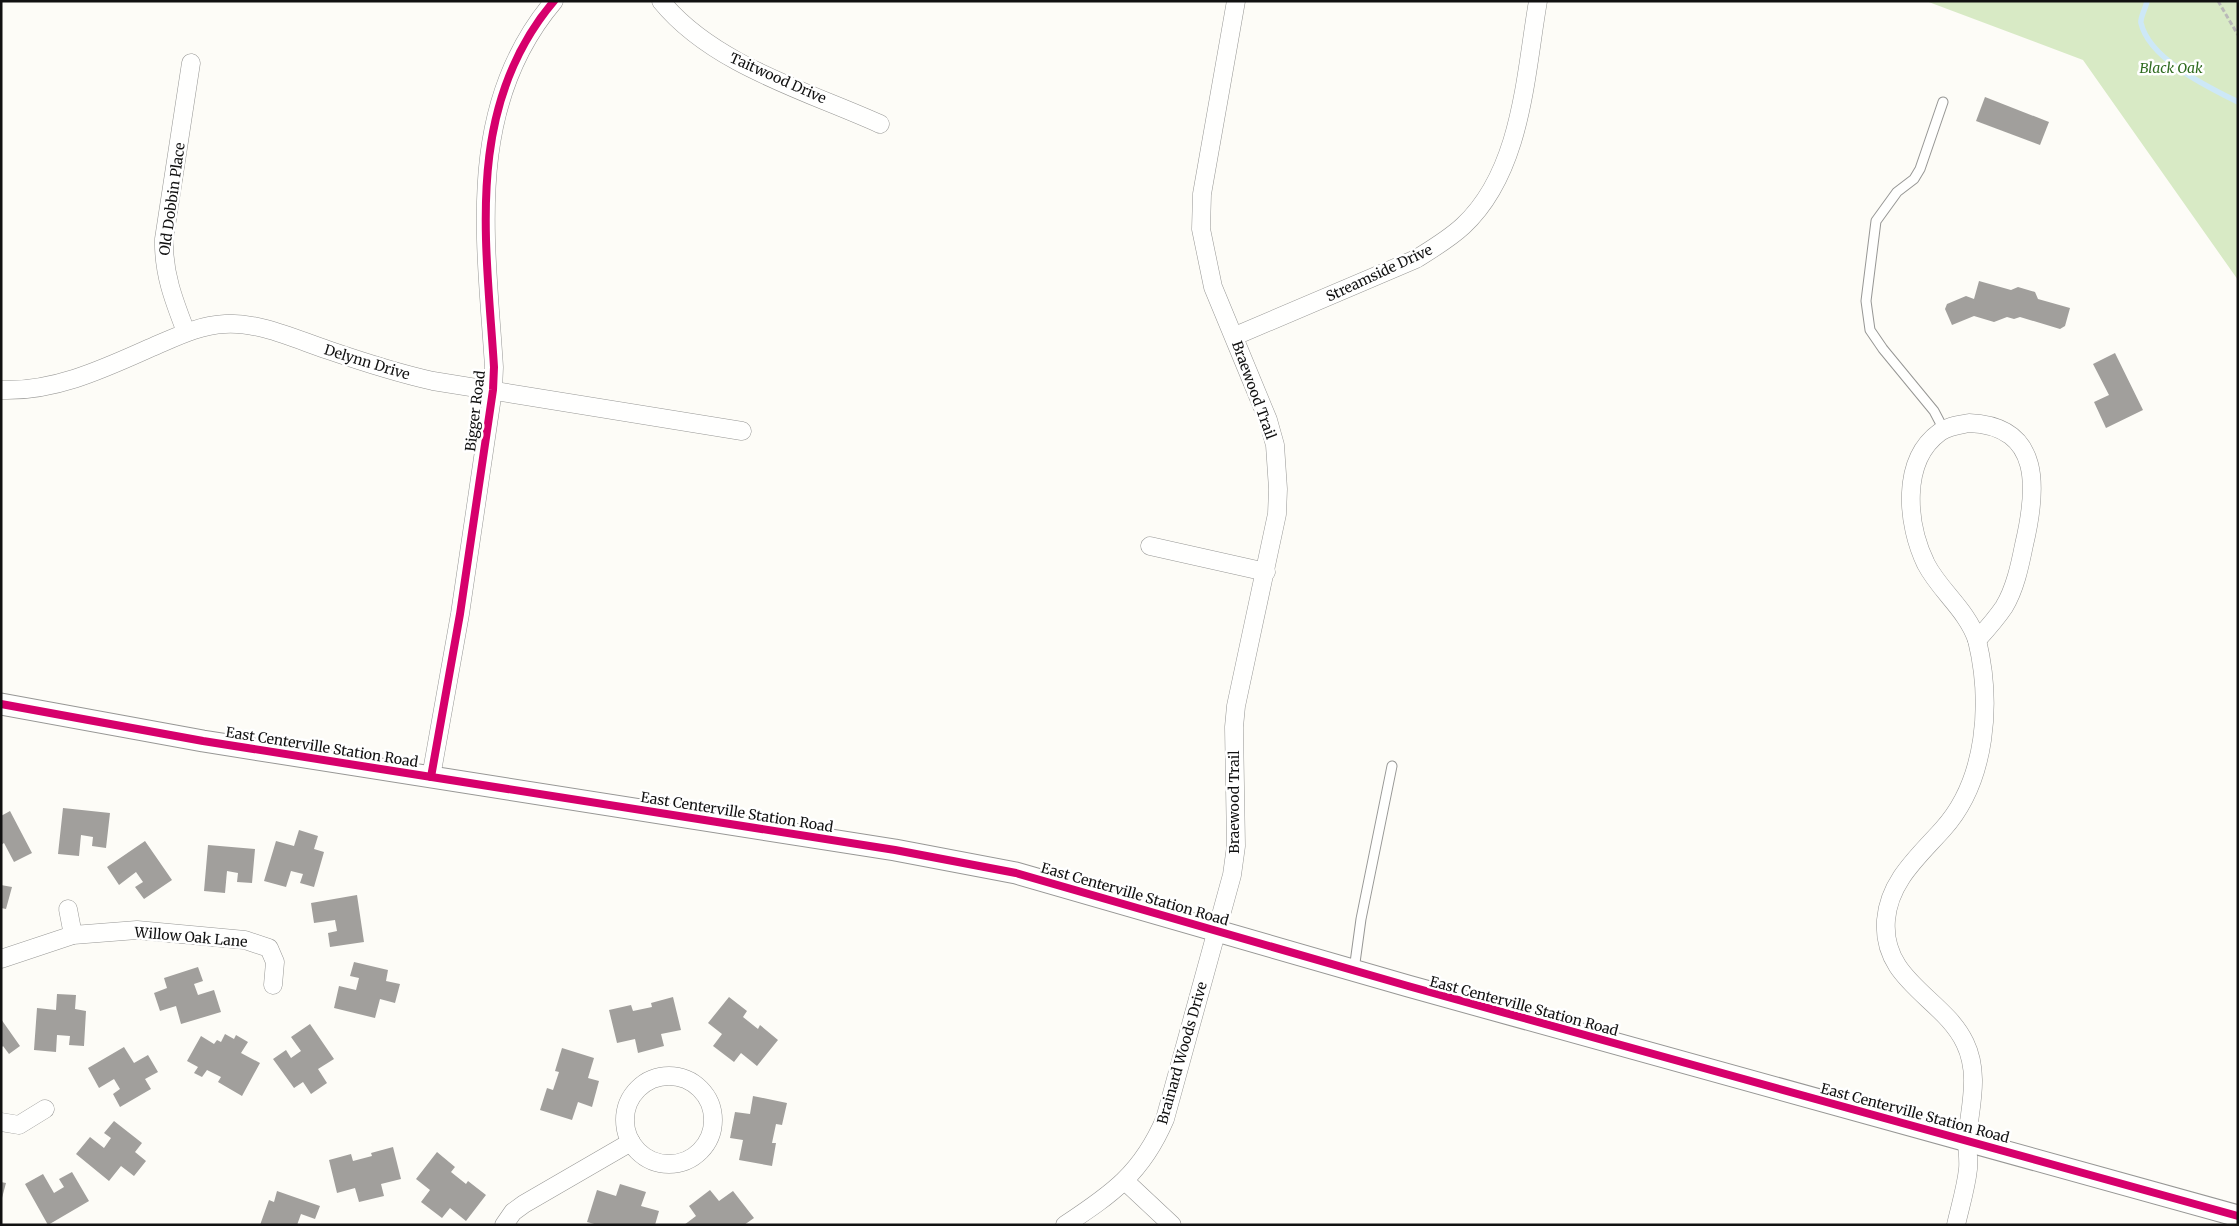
<svg xmlns="http://www.w3.org/2000/svg" width="2239" height="1226" viewBox="0 0 2239 1226" font-family="Merriweather,serif">
  <style>
    .forest { fill: #d8eac5 }
    .lines { fill: none; stroke-linecap: round; stroke-linejoin: round }
    .stream { stroke: #cde8f7; stroke-width: 5.5 }
    .building { fill: #a19f9c }
    .service-casing { stroke: #979795; stroke-width: 11 }
    .minor-casing { stroke: #979795; stroke-width: 19 }
    .tertiary-casing { stroke: #979795; stroke-width: 23 }
    .path { stroke: #b9b9b8; stroke-width: 3; stroke-dasharray: 5 2.5; stroke-linecap: butt }
    .service { stroke: #fffffe; stroke-width: 9 }
    .minor { stroke: #fffffe; stroke-width: 18 }
    .tertiary { stroke: #fffffe; stroke-width: 21 }
    .cycleway-casing { stroke: #fff; stroke-width: 11 }
    .cycleway { stroke: #d6006c; stroke-width: 8 }
    .labels { text-anchor: middle; stroke-width: 5; stroke-linejoin: round; paint-order: stroke }
    .park-label { font-size: 14px; font-style: italic; fill: #2f6b1f; stroke: #fff }
    .street-label { font-size: 14px; fill: #111; stroke: #fff }
  </style>
  <rect width="100%" height="100%" fill="#fdfcf7"/>
  <polygon class="forest" points="1926,1 2238,1 2238,280 2083,60"/>
  <g class="lines">
    <path class="stream" d="M2147 1C2146 8 2140 17 2141 23 2149 59 2208 87 2238 102"/>
  </g>
  <g class="building">
    <polygon points="1985,97 2049,122 2040,145 1976,121"/>
    <polygon points="1979,281 2011,290 2018,287 2035,292 2038,299 2070,308 2065,326 2060,329 2020,317 2014,319 2007,317 1994,322 1974,316 1952,325 1945,309 1947,304 1966,296 1974,299"/>
    <polygon points="2115,353 2143,410 2106,428 2094,402 2109,395 2093,364"/>
    <polygon points="63,808 110,813 106,848 92,846 93,837 81,835 79,856 58,854"/>
    <polygon points="10,811 32,853 14,862 4,843 1,845 1,816"/>
    <polygon points="299,830 318,836 314,849 324,852 314,887 300,883 303,874 291,871 286,887 264,881 276,841 294,846"/>
    <polygon points="145,841 172,880 144,899 135,887 143,882 136,872 119,885 107,867"/>
    <polygon points="208,845 255,849 252,883 237,882 238,873 227,871 225,893 204,891"/>
    <polygon points="1,885 12,887 6,909 1,908"/>
    <polygon points="357,895 364,942 330,947 328,933 337,931 335,920 314,923 311,903"/>
    <polygon points="354,962 388,970 386,981 400,984 395,1003 380,999 375,1018 334,1008 339,986 356,990 359,978 350,976"/>
    <polygon points="198,967 203,981 194,984 198,995 214,990 221,1012 181,1024 176,1006 160,1011 154,993 167,988 164,978"/>
    <polygon points="57,994 76,995 75,1009 86,1011 84,1046 69,1045 70,1036 57,1035 56,1052 34,1050 37,1008 56,1010"/>
    <polygon points="673,997 681,1030 661,1034 664,1046 638,1053 635,1039 617,1043 609,1010 631,1005 633,1011 652,1007 651,1003"/>
    <polygon points="729,997 747,1011 743,1017 758,1029 760,1025 778,1040 757,1066 741,1053 734,1062 713,1046 722,1034 708,1023"/>
    <polygon points="1,1019 20,1046 9,1054 3,1046 1,1048"/>
    <polygon points="310,1024 334,1059 318,1069 327,1083 311,1094 303,1082 294,1088 273,1059 286,1050 291,1058 301,1051 291,1037"/>
    <polygon points="225,1034 234,1039 236,1035 248,1042 241,1053 260,1063 242,1096 218,1082 221,1077 207,1070 202,1077 194,1073 198,1067 187,1061 201,1036 214,1044 217,1040 221,1042"/>
    <polygon points="124,1047 134,1063 148,1055 158,1072 145,1079 151,1089 120,1107 113,1094 120,1089 114,1079 99,1088 88,1068"/>
    <polygon points="562,1048 594,1058 588,1078 599,1081 592,1107 578,1102 572,1120 540,1110 547,1088 553,1090 559,1072 555,1071"/>
    <polygon points="753,1096 787,1103 782,1125 776,1124 772,1143 776,1143 772,1166 739,1160 743,1140 730,1138 735,1112 750,1114"/>
    <polygon points="114,1121 142,1143 135,1152 146,1161 134,1176 121,1166 109,1181 76,1154 90,1137 104,1148 111,1138 104,1133"/>
    <polygon points="393,1147 401,1179 381,1184 384,1196 359,1202 355,1188 337,1193 329,1160 351,1154 353,1161 372,1156 371,1153"/>
    <polygon points="437,1152 455,1167 451,1172 466,1184 468,1181 486,1195 466,1221 450,1208 442,1218 421,1202 430,1190 416,1179"/>
    <polygon points="72,1172 89,1201 48,1225 25,1184 43,1174 54,1193 64,1187 59,1179"/>
    <polygon points="1,1182 6,1183 2,1198 1,1198"/>
    <polygon points="620,1184 646,1192 641,1206 659,1211 655,1225 598,1225 587,1222 597,1190 616,1196"/>
    <polygon points="710,1190 719,1201 733,1191 754,1218 744,1225 684,1225 696,1216 689,1206"/>
    <polygon points="277,1191 320,1206 315,1219 301,1214 297,1225 260,1225 269,1200 274,1202"/>
  </g>
  <g class="lines">
    <defs>
      <g id="service">
        <polyline points="1943,102 1920,169 1914,179 1897,192 1876,221 1866,301 1870,330 1883,349 1934,411 1944,430"/>
        <polyline points="1354,970 1361,919 1392,766"/>
      </g>
      <g id="minor">
        <path d="M661 1C713 65 807 91 880 124"/>
        <path d="M186 332C174 301 163 273 164 239L191 63"/>
        <path d="M1235 336 1416 259C1432 249 1449 239 1463 226 1522 171 1525 76 1538 1"/>
        <path d="M1 390C54 392 103 369 150 348 174 338 198 325 225 324 260 322 295 339 328 350 363 362 397 373 433 381L742 431"/>
        <path d="M1969 423C2043 426 2037 490 2024 545 2020 565 2015 589 2004 607 1996 619 1987 629 1977 640 1967 610 1940 591 1926 564 1907 525 1900 461 1940 432 1948 426 1958 425 1969 423Z"/>
        <polyline points="1150,546 1266,572"/>
        <path d="M431 777 460 614 493 390 494 367C486 240 464 107 554 1"/>
        <polyline points="68,909 73,935"/>
        <polyline points="1,959 73,935 137,930 245,940 269,948 275,962 273,985"/>
        <circle cx="669" cy="1120" r="44"/>
        <polyline points="1,1122 19,1125 45,1109"/>
        <polyline points="1125,1181 1172,1225"/>
        <polyline points="504,1225 513,1212 524,1204 631,1142"/>
        <path d="M1065 1225C1112 1194 1142 1173 1165 1119L1232 875 1236 846 1234 727 1236 706 1277 514 1278 489 1275 445 1268 420 1213 287 1201 229 1202 194 1236 1"/>
        <path d="M1956 1225C1960 1207 1966 1188 1968 1169 1969 1159 1967 1149 1967 1139 1970 1106 1980 1074 1965 1043 1944 998 1881 981 1886 920 1889 881 1919 856 1943 829 1987 780 1992 702 1977 640"/>
      </g>
      <polyline id="tertiary" points="1,704 203,741 895,850 1016,873 1408,986 2238,1216"/>
    </defs>
    <use href="#service" class="service-casing"/>
    <use href="#minor" class="minor-casing"/>
    <use href="#tertiary" class="tertiary-casing"/>
    <polyline class="path" points="2218,1 2238,35"/>
    <use href="#service" class="service"/>
    <use href="#minor" class="minor"/>
    <use href="#tertiary" class="tertiary"/>
    <defs>
      <g id="cycleway">
        <polyline points="1,704 203,741 895,850 1016,873 1408,986 2238,1216"/>
        <path d="M431 777 460 614 493 390 494 367C486 240 464 107 554 1"/>
      </g>
    </defs>
    <use href="#cycleway" class="cycleway-casing"/>
    <use href="#cycleway" class="cycleway"/>
  </g>
  <g class="labels">
    <g class="park-label">
      <text x="2171" y="73">Black Oak</text>
    </g>
    <g class="street-label">
      <text transform="translate(778 78) rotate(24)" y="5">Taitwood Drive</text>
      <text transform="translate(172 199) rotate(-82)" y="5">Old Dobbin Place</text>
      <text transform="translate(1379 273) rotate(-25)" y="5">Streamside Drive</text>
      <text transform="translate(367 362) rotate(17)" y="5">Delynn Drive</text>
      <text transform="translate(1254 390) rotate(70)" y="5">Braewood Trail</text>
      <text transform="translate(475 411) rotate(-83)" y="5">Bigger Road</text>
      <text transform="translate(322 747) rotate(9)" y="5">East Centerville Station Road</text>
      <text transform="translate(1234 802) rotate(-90)" y="5">Braewood Trail</text>
      <text transform="translate(737 812) rotate(9)" y="5">East Centerville Station Road</text>
      <text transform="translate(1135 894) rotate(16)" y="5">East Centerville Station Road</text>
      <text transform="translate(191 937) rotate(5)" y="5">Willow Oak Lane</text>
      <text transform="translate(1524 1006) rotate(15)" y="5">East Centerville Station Road</text>
      <text transform="translate(1182 1053) rotate(-74)" y="5">Brainard Woods Drive</text>
      <text transform="translate(1915 1113) rotate(15)" y="5">East Centerville Station Road</text>
    </g>
  </g>
  <rect width="2239" height="1226" fill="none" stroke="#111111" stroke-width="5"/>
</svg>
